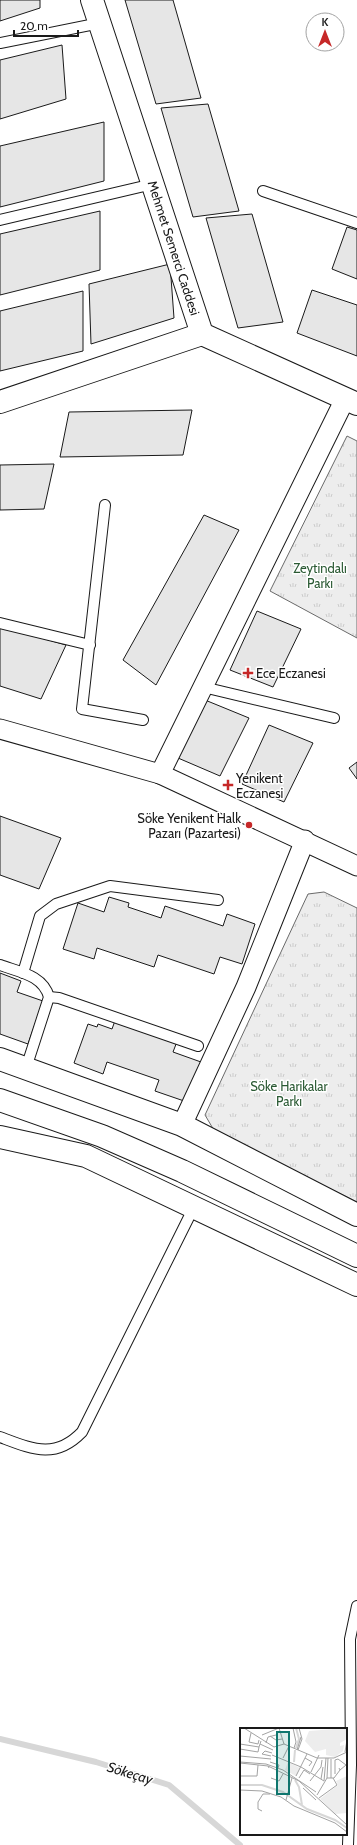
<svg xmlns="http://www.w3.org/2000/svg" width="357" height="1845" viewBox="0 0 357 1845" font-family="Cabin,sans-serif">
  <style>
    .park { fill: url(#park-tufts); stroke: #6a6a6a }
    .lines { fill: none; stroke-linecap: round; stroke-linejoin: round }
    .stream { stroke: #d7d7d7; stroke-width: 6 }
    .building { fill: #e6e6e6; stroke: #1a1a1a }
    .service-casing { stroke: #1a1a1a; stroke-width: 12 }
    .minor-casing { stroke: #1a1a1a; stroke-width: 21 }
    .tertiary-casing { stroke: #1a1a1a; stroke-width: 24 }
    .secondary-casing { stroke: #1a1a1a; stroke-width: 24 }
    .service { stroke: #fff; stroke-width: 10 }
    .minor { stroke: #fff; stroke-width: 19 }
    .tertiary { stroke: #fff; stroke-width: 22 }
    .secondary { stroke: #fff; stroke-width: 22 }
    .poi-dot { fill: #c62828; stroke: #fff; stroke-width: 1.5 }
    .labels { text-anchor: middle; stroke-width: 3; stroke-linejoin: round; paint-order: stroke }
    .street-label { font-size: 13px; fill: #1a1a1a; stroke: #fff }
    .park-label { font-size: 13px; fill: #2b5a34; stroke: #fff }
    .poi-label { font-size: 13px; fill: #1a1a1a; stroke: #fff; text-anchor: start }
    .water-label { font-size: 14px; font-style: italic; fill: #1a1a1a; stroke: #fff }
    .inset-river { fill: none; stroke: #d7d7d7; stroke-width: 2 }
    .inset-road { fill: none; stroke: #a3a3a3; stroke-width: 1 }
    .view { fill: #0f766e; fill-opacity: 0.15; stroke: #0f766e; stroke-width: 2 }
    .inset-edge { fill: none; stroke: #1a1a1a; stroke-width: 2 }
  </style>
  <defs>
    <pattern id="park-tufts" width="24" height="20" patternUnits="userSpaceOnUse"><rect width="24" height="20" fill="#ededed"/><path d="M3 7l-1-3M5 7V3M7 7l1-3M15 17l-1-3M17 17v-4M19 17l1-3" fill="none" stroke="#cbcbcb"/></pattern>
  </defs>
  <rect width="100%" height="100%" fill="#fff"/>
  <g class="park">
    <polygon points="347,436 357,441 357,638 270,591"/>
    <polygon points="324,892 357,908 357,1202 215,1132 205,1115 308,894"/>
  </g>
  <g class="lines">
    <polyline class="stream" points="0,1739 96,1762 169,1785 240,1845"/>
  </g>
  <g class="building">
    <polygon points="0,0 40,0 40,8 0,21"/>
    <polygon points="125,0 173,0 201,98 156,104"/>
    <polygon points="62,45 66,99 0,119 0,60"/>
    <polygon points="208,104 239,211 193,217 161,108"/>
    <polygon points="104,122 104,181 0,207 0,146"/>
    <polygon points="100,211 100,270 0,295 0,234"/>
    <polygon points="252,214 283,322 238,328 206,218"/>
    <polygon points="347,227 357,230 357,279 332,269"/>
    <polygon points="170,264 174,318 91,344 89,284"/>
    <polygon points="312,290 357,305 357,356 297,333"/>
    <polygon points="83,291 83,351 0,371 0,311"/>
    <polygon points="192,410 183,455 60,457 69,412"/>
    <polygon points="54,464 44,509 0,510 0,465"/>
    <polygon points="204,515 239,530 156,685 123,660"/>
    <polygon points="257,611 301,629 273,687 230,670"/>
    <polygon points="0,626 66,645 41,699 0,686"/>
    <polygon points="205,700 249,718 220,776 178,758"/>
    <polygon points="269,725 313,743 284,802 242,784"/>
    <polygon points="357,762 357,779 349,768"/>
    <polygon points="0,816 61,838 39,889 0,875"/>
    <polygon points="109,897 129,903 128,907 161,918 165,906 223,926 227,914 255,924 242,964 220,957 214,974 158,955 154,967 97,948 94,959 63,949 78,903 104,912"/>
    <polygon points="0,973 21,981 17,992 43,1001 28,1044 0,1034"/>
    <polygon points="116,1018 178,1039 173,1052 201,1062 187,1102 155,1091 159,1080 107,1062 103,1074 74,1063 88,1024 97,1027 98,1024 112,1029"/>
  </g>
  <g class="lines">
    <defs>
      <g id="service">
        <polyline points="0,43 100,23"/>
        <polyline points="263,191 357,223"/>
        <polyline points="0,220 153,184"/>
        <polyline points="105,505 82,709 143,720"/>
        <polyline points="0,623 90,645"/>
        <polyline points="203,687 334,718"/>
        <path d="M0 965C19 972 43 975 49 997L26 1068"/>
        <polyline points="23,973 40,916 56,904 110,886 218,900"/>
        <polyline points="49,997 59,998 198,1046"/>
        <path d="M0 1437C32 1449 55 1460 82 1432L194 1207"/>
        <polyline points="348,1845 351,1765 350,1639 357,1606"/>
      </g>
      <g id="minor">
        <polyline points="0,729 160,774 357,866"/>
        <polyline points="160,774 345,399"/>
        <polyline points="182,1125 246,987 305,840"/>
      </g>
      <g id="tertiary">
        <polyline points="92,0 202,334 357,404"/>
        <polyline points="0,402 202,334"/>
        <polyline points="0,1059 182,1125 357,1215"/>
      </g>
      <g id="secondary">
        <polyline points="0,1100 102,1136 182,1171 357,1256"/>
        <polyline points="0,1137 86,1156 357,1285"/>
      </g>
    </defs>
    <use href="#service" class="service-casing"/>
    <use href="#minor" class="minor-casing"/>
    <use href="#tertiary" class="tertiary-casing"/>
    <use href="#secondary" class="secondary-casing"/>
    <use href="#service" class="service"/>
    <use href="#minor" class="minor"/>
    <use href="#tertiary" class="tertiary"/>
    <use href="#secondary" class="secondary"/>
  </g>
  <g class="poi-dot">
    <path d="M246 667h4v4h4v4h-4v4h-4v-4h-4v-4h4z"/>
    <path d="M226 779h4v4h4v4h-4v4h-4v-4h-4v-4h4z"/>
    <circle cx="249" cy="825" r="4"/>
  </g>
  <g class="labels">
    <g class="street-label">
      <text transform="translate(174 248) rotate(72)" y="5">Mehmet Semerci Caddesi</text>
    </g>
    <g class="park-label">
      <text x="320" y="573">Zeytindalı<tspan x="320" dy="15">Parkı</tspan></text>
      <text x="289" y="1091">Söke Harikalar<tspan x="289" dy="15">Parkı</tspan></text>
    </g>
    <g class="poi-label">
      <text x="256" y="678">Ece Eczanesi</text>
      <text x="236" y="783">Yenikent<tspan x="236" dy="15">Eczanesi</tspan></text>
      <text x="241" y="823" text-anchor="end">Söke Yenikent Halk<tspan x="241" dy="15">Pazarı (Pazartesi)</tspan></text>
    </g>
    <g class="water-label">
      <text transform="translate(130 1773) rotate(17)" y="5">Sökeçay</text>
    </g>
  </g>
  <g transform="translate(240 1728)">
    <rect width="107" height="107" fill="#fff"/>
    <path d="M107 0V11L100 15V18L104 17 103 23 95 29 86 27V21L75 24 65 13 69 3ZM107 48V85L95 86 80 71 98 57 96 53Z" fill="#ededed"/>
    <path d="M48 34 60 40 56 48 45 42Z" fill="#ededed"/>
    <path class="inset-river" d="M56 0 59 11 56 20M54 34 55 22M55 52 59 59 62 77M0 57H22L43 64 67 81 95 92 107 100"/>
    <path class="inset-road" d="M4 0 34 19 44 16M39 0 44 16 77 30H94L107 24M53 0 56 14 54 20M79 0H93M11 5 9 14 18 16 19 12M22 7 39 0M30 8 36 12 42 11M26 15 28 9 36 7M0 16 19 19 21 13M20 16 33 22M0 21 18 24 19 19M57 22 61 9M58 22 62 11 59 0M105 24 107 12M32 27 61 39 84 53M0 28 31 31M31 28 22 26 25 23 32 25M43 30 49 18M65 30 72 34 69 38M98 31 106 37 100 42M0 34 26 36 43 42 76 64M30 34 39 37 38 40M0 35 28 38M29 40 28 38 59 53 107 97M71 44 79 27M95 46V32L98 31M0 48H17L18 37M56 48 67 26M31 50 39 53 43 46M59 50 64 42 70 46M87 50H94L100 42 99 40M91 50V31M81 51 83 39M70 53 81 39 82 32M84 53 86 30M63 60 76 72M0 62 22 63 41 69 54 78 95 95 107 104M77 67 87 50 88 30M79 70 97 57 93 50M46 72 52 50M22 83 18 81V74L23 66H30"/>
    <path class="view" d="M37 4H49V66H37Z"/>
    <rect width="107" height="107" class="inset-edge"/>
  </g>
  <g transform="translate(325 32)"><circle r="19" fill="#ffffff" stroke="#a3a3a3"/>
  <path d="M0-3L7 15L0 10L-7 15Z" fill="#c62828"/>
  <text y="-6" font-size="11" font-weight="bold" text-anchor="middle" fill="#1a1a1a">K</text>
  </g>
  <path d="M14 30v6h64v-6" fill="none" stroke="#1a1a1a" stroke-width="2"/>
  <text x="20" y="30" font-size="12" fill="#1a1a1a" stroke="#ffffff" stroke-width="3" paint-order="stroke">20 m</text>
</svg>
